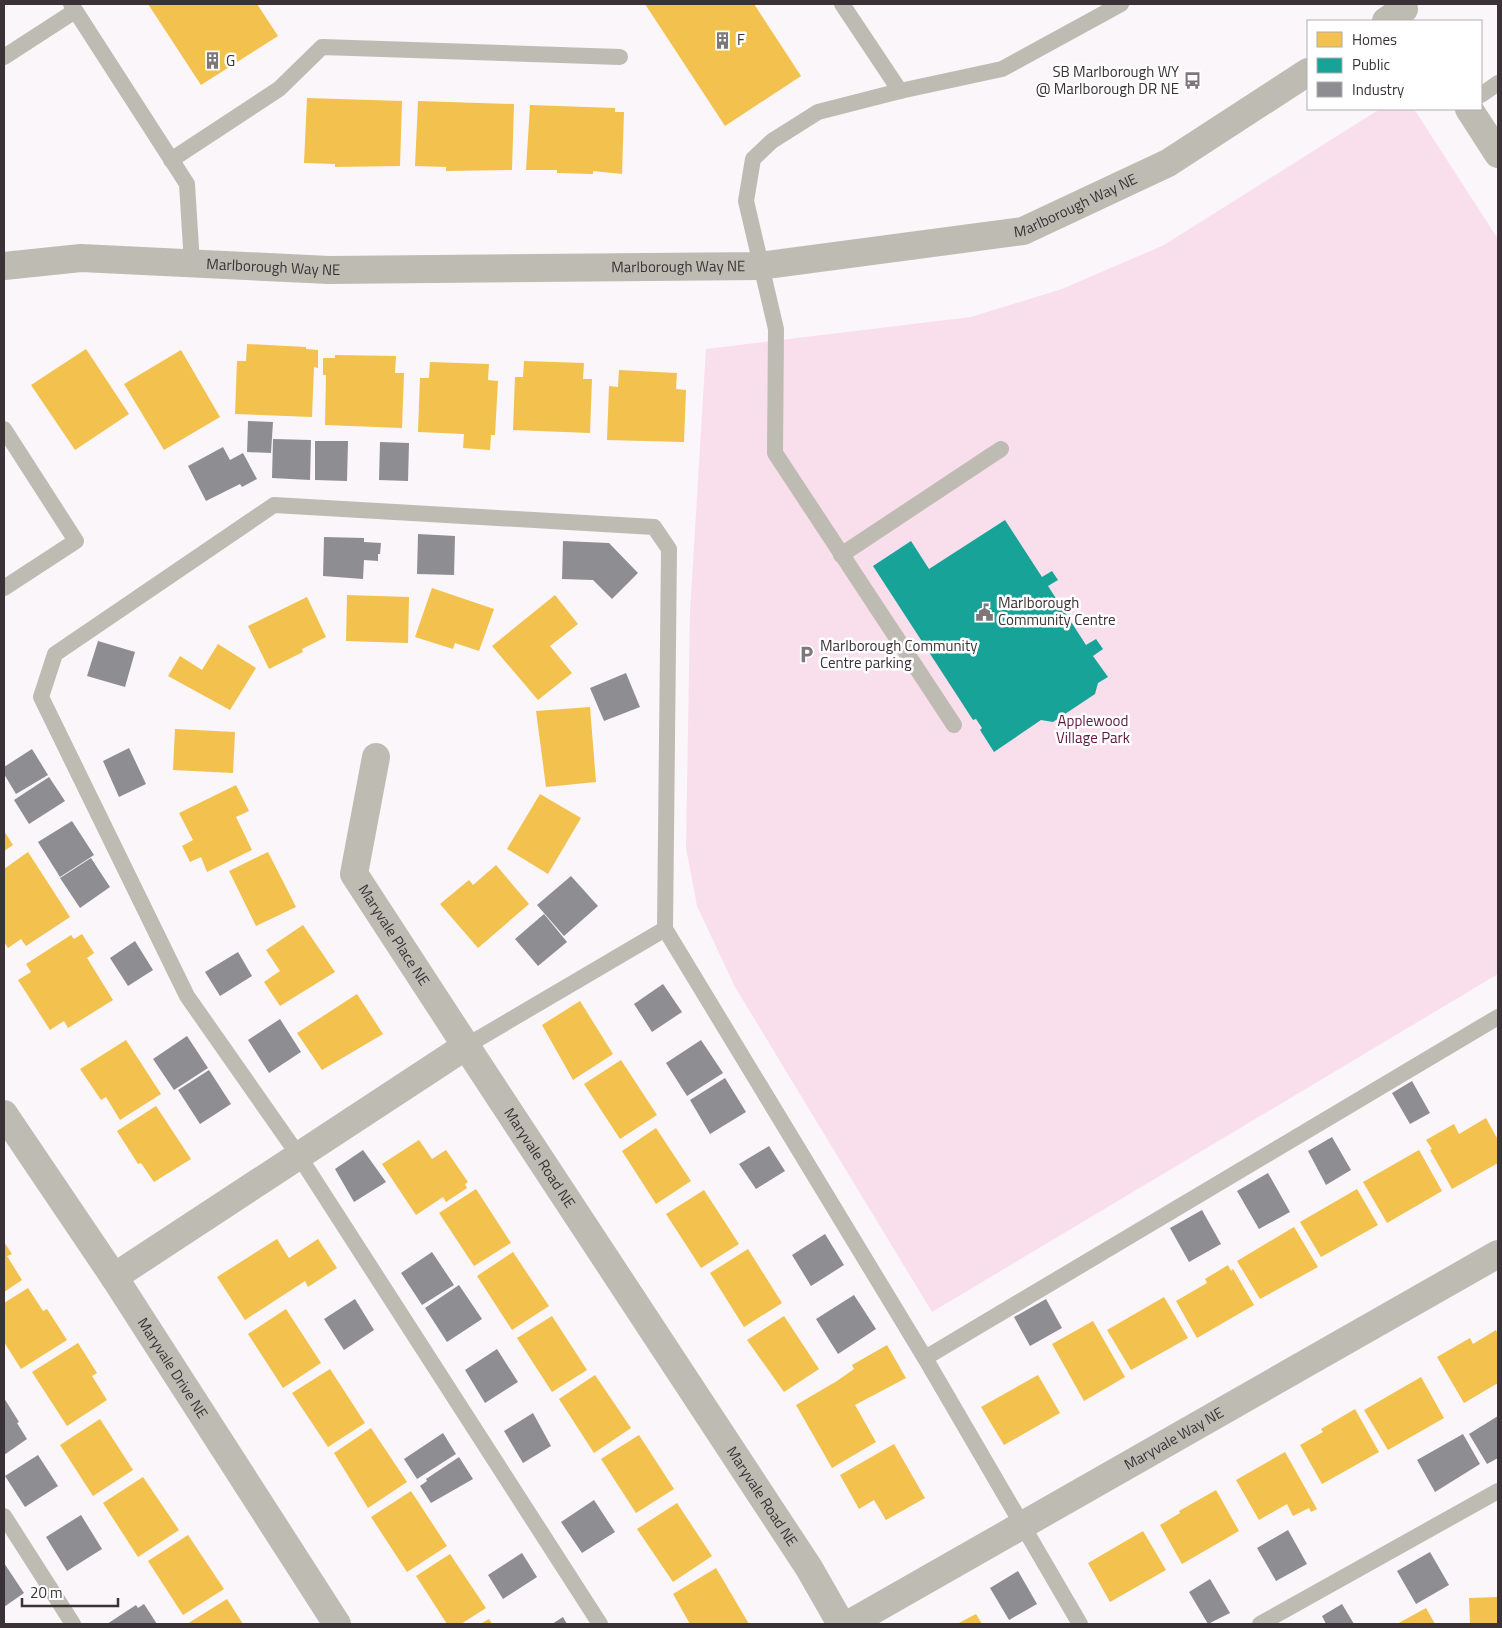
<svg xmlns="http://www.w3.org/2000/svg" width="1502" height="1628" viewBox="0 0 1502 1628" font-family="'Titillium Web',sans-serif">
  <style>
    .green { fill: #f9deec }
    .homes { fill: #f2c14e }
    .public { fill: #17a398 }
    .industry { fill: #8d8d92 }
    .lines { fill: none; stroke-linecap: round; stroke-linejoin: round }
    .service { stroke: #bebbb3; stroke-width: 16 }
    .minor { stroke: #bebbb3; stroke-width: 28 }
    .tertiary { stroke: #bebbb3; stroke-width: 28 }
    .labels { text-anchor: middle; stroke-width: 5; stroke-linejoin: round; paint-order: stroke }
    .poi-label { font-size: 15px; fill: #3a3236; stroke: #fff; text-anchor: start }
    .street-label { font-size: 15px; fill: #3a3236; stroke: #fff }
    .park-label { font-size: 15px; fill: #5f1644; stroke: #fff }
  </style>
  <rect width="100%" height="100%" fill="#fbf6f9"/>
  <polygon class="green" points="1380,109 1414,109 1498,239 1498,974 932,1312 735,987 697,906 686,848 690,612 706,349 971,317 1062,289 1164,245"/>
  <g class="homes">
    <polygon points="148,4 257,4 278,36 201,85"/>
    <polygon points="645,4 754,4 801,76 725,126"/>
    <polygon points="307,98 402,101 400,166 335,167 335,164 304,163"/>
    <polygon points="418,101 514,104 512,170 446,171 446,167 415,166"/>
    <polygon points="530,105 615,108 615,112 624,112 622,174 593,171 593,174 557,173 557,170 526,170"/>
    <polygon points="247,344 306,347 306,349 318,350 318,368 314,367 312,417 235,414 237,361 246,361"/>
    <polygon points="86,349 129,414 75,450 31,385"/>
    <polygon points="181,350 220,417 164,450 124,384"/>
    <polygon points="335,355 396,356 395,373 404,373 402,428 325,425 326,375 323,375 323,358 335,358"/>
    <polygon points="524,361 584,363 583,379 592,379 590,433 513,430 515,377 523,377"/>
    <polygon points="430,362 489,364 488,380 498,381 495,435 491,435 490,450 463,448 464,434 418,432 420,378 429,378"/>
    <polygon points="619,370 677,373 676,389 686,390 684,442 607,440 609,386 618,387"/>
    <polygon points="432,588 494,609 479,651 455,643 453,649 415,637"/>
    <polygon points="347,595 409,597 408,643 346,641"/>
    <polygon points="555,595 578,624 550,646 572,673 538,700 492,646"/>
    <polygon points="307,597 326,637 302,649 303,652 269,669 248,626"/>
    <polygon points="218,644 256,668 230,710 168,676 180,656 202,670"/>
    <polygon points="590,707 596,782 546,787 536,711"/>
    <polygon points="175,729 235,732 233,773 173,770"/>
    <polygon points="236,785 249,811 236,817 252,850 207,872 201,857 190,862 182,846 193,840 179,813"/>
    <polygon points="540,794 581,818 548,874 507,849"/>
    <polygon points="4,831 13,845 4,851"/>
    <polygon points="28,852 70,917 26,946 21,939 8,948 4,942 4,869"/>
    <polygon points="268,852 296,907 256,926 229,871"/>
    <polygon points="496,865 529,904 478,948 440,904 469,880 473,885"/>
    <polygon points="303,925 335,972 280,1006 264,982 280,971 266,950"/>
    <polygon points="82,934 94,953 87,958 113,1000 68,1028 64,1021 50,1030 18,980 31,972 26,964 71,935 74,939"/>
    <polygon points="357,994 383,1034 322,1070 297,1033"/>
    <polygon points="580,1001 613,1054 573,1080 542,1025"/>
    <polygon points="126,1040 161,1094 120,1120 106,1097 101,1100 80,1069"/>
    <polygon points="621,1060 657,1115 620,1139 584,1084"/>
    <polygon points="156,1106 191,1159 154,1182 141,1163 138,1164 117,1131"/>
    <polygon points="1486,1118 1498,1140 1498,1163 1452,1189 1430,1150 1432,1149 1426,1140 1454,1124 1459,1134"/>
    <polygon points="656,1128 691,1181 656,1204 622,1151"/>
    <polygon points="419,1140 432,1159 446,1150 468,1182 465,1184 467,1188 446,1202 443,1197 416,1215 382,1164"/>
    <polygon points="1419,1150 1442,1191 1387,1223 1363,1182"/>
    <polygon points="476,1189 511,1243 474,1266 439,1213"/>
    <polygon points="1357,1189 1378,1225 1321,1257 1300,1222"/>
    <polygon points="704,1190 739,1244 701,1268 666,1214"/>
    <polygon points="1294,1227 1318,1267 1260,1299 1237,1261"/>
    <polygon points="277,1239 289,1258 318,1239 337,1268 308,1287 305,1281 245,1320 217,1277"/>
    <polygon points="4,1242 12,1254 7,1256 22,1280 4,1292"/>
    <polygon points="748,1249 782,1303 744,1327 710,1273"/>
    <polygon points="513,1252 549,1306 512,1330 477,1276"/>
    <polygon points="1228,1265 1231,1271 1233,1269 1254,1305 1197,1338 1176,1301 1207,1283 1205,1279"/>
    <polygon points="28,1288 43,1311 47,1309 67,1340 21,1369 4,1342 4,1303"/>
    <polygon points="1164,1297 1188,1338 1131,1370 1107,1330"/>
    <polygon points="286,1309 321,1363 283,1388 248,1334"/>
    <polygon points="552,1316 587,1370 552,1392 517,1338"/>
    <polygon points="784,1316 819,1369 784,1392 747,1340"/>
    <polygon points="1093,1321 1125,1377 1084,1401 1052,1344"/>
    <polygon points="1496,1330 1498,1334 1498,1383 1464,1403 1437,1357 1470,1338 1473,1344"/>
    <polygon points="78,1343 97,1373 92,1376 107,1400 67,1426 32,1372"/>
    <polygon points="887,1345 906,1378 855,1405 876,1442 832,1468 796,1405 837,1381 854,1369 852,1365"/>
    <polygon points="330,1369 365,1423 328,1447 292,1393"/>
    <polygon points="595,1375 631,1428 594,1453 559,1399"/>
    <polygon points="1038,1375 1060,1413 1004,1445 981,1407"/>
    <polygon points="1421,1377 1444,1418 1388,1450 1364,1410"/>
    <polygon points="1355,1409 1379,1452 1322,1484 1300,1445 1323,1432 1321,1429"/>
    <polygon points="100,1419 133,1470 93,1496 60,1445"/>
    <polygon points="371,1428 407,1482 368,1508 334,1453"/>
    <polygon points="639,1435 674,1489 636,1513 601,1459"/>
    <polygon points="894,1444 925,1498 886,1520 874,1500 859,1509 840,1475"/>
    <polygon points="1285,1452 1317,1509 1311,1512 1309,1508 1293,1516 1287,1504 1259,1520 1236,1480"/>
    <polygon points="143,1477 179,1530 138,1557 103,1503"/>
    <polygon points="1216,1490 1239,1531 1182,1564 1160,1525 1180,1513 1179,1511"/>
    <polygon points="411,1491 447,1546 407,1572 371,1517"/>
    <polygon points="677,1503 712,1556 673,1582 637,1529"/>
    <polygon points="1143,1531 1166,1570 1110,1602 1088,1563"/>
    <polygon points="188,1535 224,1589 183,1615 148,1561"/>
    <polygon points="450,1554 486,1608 461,1624 447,1624 416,1576"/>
    <polygon points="716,1568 749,1624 690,1624 673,1594"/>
    <polygon points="1498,1597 1498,1624 1470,1624 1469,1598"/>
    <polygon points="227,1599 243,1624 187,1624"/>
    <polygon points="1426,1608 1435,1624 1397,1624"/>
    <polygon points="976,1614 982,1624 957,1624"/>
    <polygon points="489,1619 492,1624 480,1624"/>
  </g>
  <polygon class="public" points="1005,520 1042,577 1052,571 1058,580 1048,586 1086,645 1096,639 1103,649 1093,656 1108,677 1098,683 1095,694 1053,722 1041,720 994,752 980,730 982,728 976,719 973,720 873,566 911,541 929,569"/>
  <g class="industry">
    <polygon points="248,421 273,422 271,453 247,452"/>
    <polygon points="273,439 311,440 310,480 272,478"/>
    <polygon points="315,441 348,441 347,481 315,480"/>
    <polygon points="380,442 409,443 408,481 379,480"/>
    <polygon points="223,447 230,460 243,453 257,479 242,487 240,484 206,501 188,466"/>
    <polygon points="418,534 455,536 454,575 417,574"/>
    <polygon points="324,537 364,538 364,542 381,543 380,554 378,554 378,561 364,560 363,579 323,576"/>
    <polygon points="563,541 609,543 638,573 612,599 593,580 562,579"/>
    <polygon points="98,641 135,652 125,687 87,676"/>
    <polygon points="626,673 640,707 604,721 590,688"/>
    <polygon points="129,748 146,784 119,797 103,761"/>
    <polygon points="32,749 48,775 16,794 4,774 4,767"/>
    <polygon points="49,777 65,801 29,824 14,800"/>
    <polygon points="72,821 94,855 60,877 38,842"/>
    <polygon points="91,858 110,887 80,908 60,878"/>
    <polygon points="571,876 598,906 564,936 537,905"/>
    <polygon points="544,914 567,942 538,966 515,939"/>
    <polygon points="135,941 153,970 128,986 110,958"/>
    <polygon points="238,952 252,976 220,996 205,972"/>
    <polygon points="663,984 682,1012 652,1032 634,1004"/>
    <polygon points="280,1019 301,1052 269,1073 248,1040"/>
    <polygon points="187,1036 208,1068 174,1090 153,1059"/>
    <polygon points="701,1040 723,1073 687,1096 666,1063"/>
    <polygon points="209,1070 231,1104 200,1124 178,1090"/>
    <polygon points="725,1078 746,1112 710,1134 690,1100"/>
    <polygon points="1412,1081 1430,1113 1410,1124 1392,1093"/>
    <polygon points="1332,1137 1351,1170 1326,1185 1308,1151"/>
    <polygon points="769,1146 785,1171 756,1189 739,1164"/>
    <polygon points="363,1150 386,1182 354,1202 335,1169"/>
    <polygon points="1268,1173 1290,1212 1259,1229 1237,1191"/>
    <polygon points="1202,1210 1221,1244 1189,1262 1170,1228"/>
    <polygon points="825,1234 844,1265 811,1286 792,1255"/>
    <polygon points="432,1252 454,1285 422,1305 401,1273"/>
    <polygon points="459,1285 482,1319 447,1342 425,1308"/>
    <polygon points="854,1295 876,1329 838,1354 816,1319"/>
    <polygon points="355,1299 374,1330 344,1350 324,1319"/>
    <polygon points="1046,1299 1062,1328 1030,1346 1014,1317"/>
    <polygon points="497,1349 518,1382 485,1403 465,1370"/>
    <polygon points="4,1398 19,1422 17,1423 27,1439 4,1455"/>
    <polygon points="533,1413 551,1446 523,1463 504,1431"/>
    <polygon points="1498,1416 1498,1458 1487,1464 1469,1434"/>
    <polygon points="443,1433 456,1454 417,1479 404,1459"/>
    <polygon points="1463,1434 1480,1464 1435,1492 1417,1460"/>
    <polygon points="38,1455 58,1486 25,1507 5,1476"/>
    <polygon points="459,1457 473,1479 431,1503 420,1486 427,1481 426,1479"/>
    <polygon points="594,1500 615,1532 582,1553 561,1522"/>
    <polygon points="81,1515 102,1549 67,1571 46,1537"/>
    <polygon points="1288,1530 1307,1564 1276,1581 1257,1548"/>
    <polygon points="1430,1552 1449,1585 1416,1604 1397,1571"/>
    <polygon points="522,1553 537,1577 503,1599 488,1575"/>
    <polygon points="4,1563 24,1593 4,1607"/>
    <polygon points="1018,1571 1037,1604 1009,1620 990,1588"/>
    <polygon points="1210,1579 1230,1613 1208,1624 1189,1592"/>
    <polygon points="144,1604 157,1624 107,1624 136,1605 138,1608"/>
    <polygon points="1342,1604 1354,1624 1326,1624 1322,1616"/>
    <polygon points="563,1617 567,1624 552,1624"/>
  </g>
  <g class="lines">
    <g class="service">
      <polyline points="71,4 187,184 192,264"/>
      <polyline points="842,4 900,91"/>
      <polyline points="4,57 75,11"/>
      <polyline points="1481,95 1498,83"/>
      <polyline points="171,160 279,89 322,47 620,57"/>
      <polyline points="4,429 76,541 4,588"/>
      <polyline points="841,555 1001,449"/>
      <polyline points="954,725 775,453 776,329 746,201 753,159 772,141 818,112 900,91 1002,69 1121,4"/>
      <polyline points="466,1046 665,929"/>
      <polyline points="925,1358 1080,1624"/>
      <polyline points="4,1516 73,1624"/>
      <polyline points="600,1624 299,1156 187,996 41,697 55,654 274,505 654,527 669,549 665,929 925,1358 1498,1017"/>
      <polyline points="1260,1624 1498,1491"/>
    </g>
    <g class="minor">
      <path id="s1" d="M376 757 354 874 466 1046"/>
      <path id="s2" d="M4 1114 114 1277 337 1624"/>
      <path id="s3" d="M114 1277 466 1046 809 1568 841 1624"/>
      <path id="s4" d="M849 1624 1498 1254"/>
    </g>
    <g class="tertiary">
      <polyline points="1386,21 1404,9"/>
      <polyline points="1469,109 1498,154"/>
      <path id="s5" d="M4 266 81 258 329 270 760 266 1023 231 1168 163 1308 72"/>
    </g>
  </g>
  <defs>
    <symbol id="building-bare" viewBox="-9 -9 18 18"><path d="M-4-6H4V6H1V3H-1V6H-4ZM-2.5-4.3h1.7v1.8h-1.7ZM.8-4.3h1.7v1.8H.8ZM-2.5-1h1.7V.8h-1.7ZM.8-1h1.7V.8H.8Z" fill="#7e777a" stroke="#fff" stroke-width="2.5" paint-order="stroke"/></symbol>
    <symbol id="bus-bare" viewBox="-9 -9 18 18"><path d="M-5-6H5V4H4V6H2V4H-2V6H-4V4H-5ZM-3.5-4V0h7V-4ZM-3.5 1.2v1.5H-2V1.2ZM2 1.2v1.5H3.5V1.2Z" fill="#7e777a" stroke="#fff" stroke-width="2.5" paint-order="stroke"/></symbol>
    <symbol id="civic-bare" viewBox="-9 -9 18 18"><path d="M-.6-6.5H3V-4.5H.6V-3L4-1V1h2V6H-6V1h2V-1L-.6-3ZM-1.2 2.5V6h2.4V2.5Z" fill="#7e777a" stroke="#fff" stroke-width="2.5" paint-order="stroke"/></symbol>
    <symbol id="parking-bare" viewBox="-9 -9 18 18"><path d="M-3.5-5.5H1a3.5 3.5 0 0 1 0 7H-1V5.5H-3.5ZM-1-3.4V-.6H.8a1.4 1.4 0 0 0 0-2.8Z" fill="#7e777a" stroke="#fff" stroke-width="2.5" paint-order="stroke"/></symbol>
  </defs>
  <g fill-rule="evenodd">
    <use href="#building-bare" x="710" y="28" width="25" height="25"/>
    <use href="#building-bare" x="200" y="48" width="25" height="25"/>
    <use href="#bus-bare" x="1180" y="68" width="25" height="25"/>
    <use href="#civic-bare" x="972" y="600" width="25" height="25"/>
    <use href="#parking-bare" x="794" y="642" width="25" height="25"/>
  </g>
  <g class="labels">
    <g class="poi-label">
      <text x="737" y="45">F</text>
      <text x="226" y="66">G</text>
      <text x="1179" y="77" text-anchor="end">SB Marlborough WY<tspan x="1179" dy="17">@ Marlborough DR NE</tspan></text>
      <text x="998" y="608">Marlborough<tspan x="998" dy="17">Community Centre</tspan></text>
      <text x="820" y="651">Marlborough Community<tspan x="820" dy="17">Centre parking</tspan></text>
    </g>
    <g class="street-label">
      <text dy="5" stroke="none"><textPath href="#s5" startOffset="1080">Marlborough Way NE</textPath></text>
      <text dy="5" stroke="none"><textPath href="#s5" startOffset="270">Marlborough Way NE</textPath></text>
      <text dy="5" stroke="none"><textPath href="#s5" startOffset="675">Marlborough Way NE</textPath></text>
      <text dy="5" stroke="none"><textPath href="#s1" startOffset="192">Maryvale Place NE</textPath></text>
      <text dy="5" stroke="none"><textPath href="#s3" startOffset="555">Maryvale Road NE</textPath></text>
      <text dy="5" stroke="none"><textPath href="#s2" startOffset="305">Maryvale Drive NE</textPath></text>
      <text dy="5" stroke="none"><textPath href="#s4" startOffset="374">Maryvale Way NE</textPath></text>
      <text dy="5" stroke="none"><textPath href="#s3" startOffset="960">Maryvale Road NE</textPath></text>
    </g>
    <g class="park-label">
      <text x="1093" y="726">Applewood<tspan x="1093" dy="17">Village Park</tspan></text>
    </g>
  </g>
  <rect width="1502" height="1628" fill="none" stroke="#3a3236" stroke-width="10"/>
  <rect x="1307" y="20" width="175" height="90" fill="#ffffff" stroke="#b0adaf"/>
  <rect x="1317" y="32" width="25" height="15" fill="#f2c14e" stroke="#b0adaf"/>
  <text x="1352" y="45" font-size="15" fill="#3a3236">Homes</text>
  <rect x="1317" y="58" width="25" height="15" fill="#17a398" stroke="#b0adaf"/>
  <text x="1352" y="70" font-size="15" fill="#3a3236">Public</text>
  <rect x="1317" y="82" width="25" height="15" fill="#8d8d92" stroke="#b0adaf"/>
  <text x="1352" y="95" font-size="15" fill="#3a3236">Industry</text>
  <path d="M22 1598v8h96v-8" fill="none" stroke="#3a3236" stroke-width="2.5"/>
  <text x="30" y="1598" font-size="15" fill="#3a3236" stroke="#ffffff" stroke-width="4" paint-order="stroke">20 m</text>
</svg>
